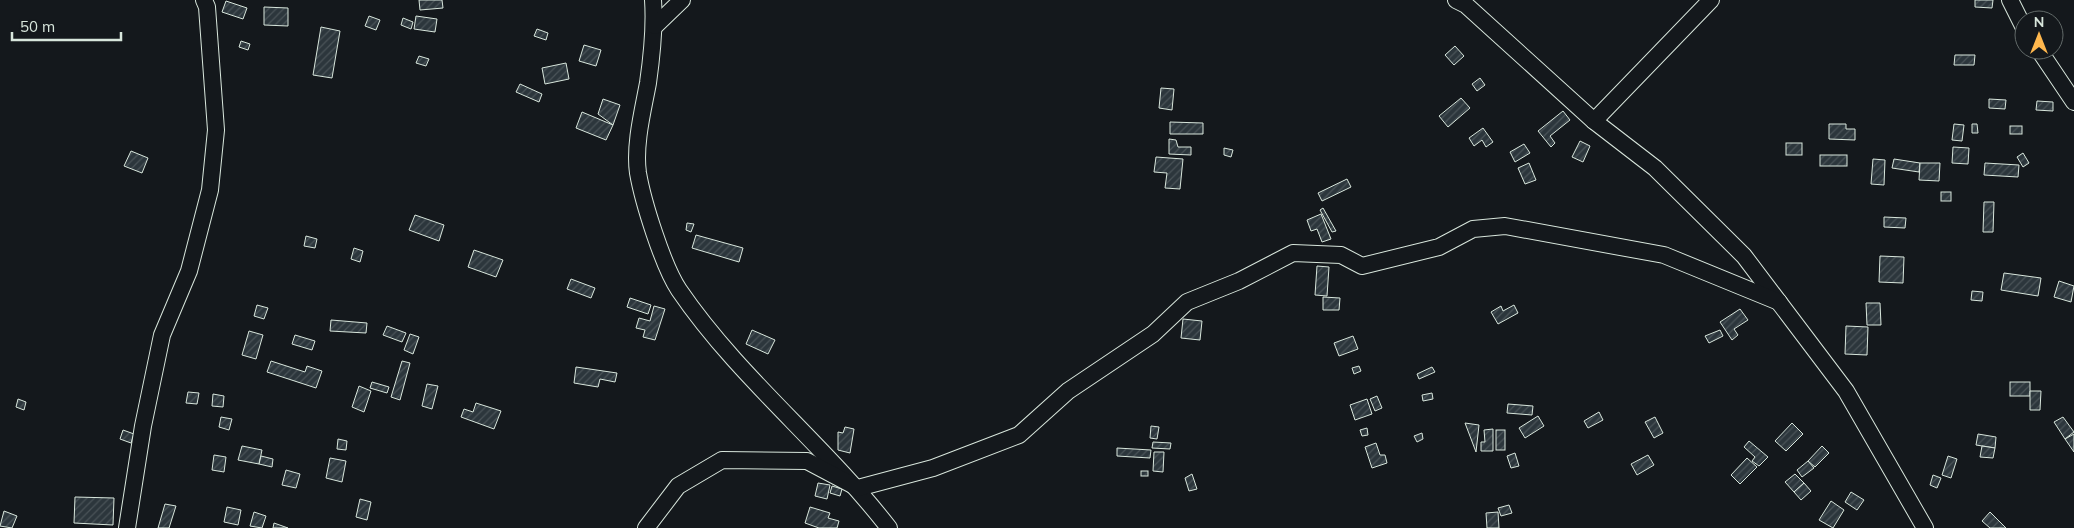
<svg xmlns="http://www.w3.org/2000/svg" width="2074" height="528" viewBox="0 0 2074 528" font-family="Mulish,sans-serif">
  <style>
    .building { fill: url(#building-hatch); stroke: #d8e6dc }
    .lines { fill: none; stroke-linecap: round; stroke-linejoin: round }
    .minor-casing { stroke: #d8e6dc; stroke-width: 18 }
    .minor { stroke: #14181c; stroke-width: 16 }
  </style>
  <defs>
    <pattern id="building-hatch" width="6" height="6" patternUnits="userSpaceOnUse" patternTransform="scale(1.25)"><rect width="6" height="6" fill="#2c363c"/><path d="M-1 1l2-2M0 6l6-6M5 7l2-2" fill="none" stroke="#4a5358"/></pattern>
  </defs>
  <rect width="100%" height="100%" fill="#14181c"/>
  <g class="building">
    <polygon points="419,0 442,0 443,8 420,10"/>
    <polygon points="1975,0 1993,0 1992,8 1975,7"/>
    <polygon points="226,1 247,8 243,19 222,12"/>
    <polygon points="264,7 288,8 288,26 264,25"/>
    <polygon points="369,16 380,20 376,30 365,26"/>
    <polygon points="416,16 437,19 435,32 414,29"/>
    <polygon points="403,18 413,22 411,29 401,25"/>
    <polygon points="321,27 340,31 332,78 313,75"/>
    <polygon points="537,29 548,33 546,40 534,36"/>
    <polygon points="241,41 250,44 248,50 239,47"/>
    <polygon points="584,45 601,50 596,66 579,61"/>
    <polygon points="1455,46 1464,56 1454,65 1445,55"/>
    <polygon points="1955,55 1975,55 1974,65 1954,65"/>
    <polygon points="419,56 429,59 426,66 416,63"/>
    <polygon points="566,63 569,79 545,84 542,68"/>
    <polygon points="1480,78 1485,85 1477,91 1472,84"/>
    <polygon points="520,84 542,94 539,102 516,92"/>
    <polygon points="1161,88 1174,89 1172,110 1159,108"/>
    <polygon points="1461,98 1470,108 1448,127 1439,116"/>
    <polygon points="603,99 620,105 613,125 598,114"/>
    <polygon points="1989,99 2006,100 2005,109 1989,108"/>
    <polygon points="2037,101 2053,102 2053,111 2036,110"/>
    <polygon points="1563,111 1570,120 1550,136 1555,143 1551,147 1538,131"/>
    <polygon points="582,112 613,125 606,140 576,128"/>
    <polygon points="1170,122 1203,123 1203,134 1170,134"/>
    <polygon points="1829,124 1846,124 1846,129 1855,129 1855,140 1829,139"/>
    <polygon points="1954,124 1964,125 1962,141 1952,140"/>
    <polygon points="1972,124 1977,124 1978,133 1972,133"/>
    <rect x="2010" y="126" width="12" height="8"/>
    <polygon points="1483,128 1493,142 1486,147 1482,140 1474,146 1469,138"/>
    <polygon points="1169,139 1176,140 1178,147 1191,147 1191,155 1169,154"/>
    <polygon points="1580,141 1590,146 1583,162 1572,157"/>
    <rect x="1786" y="143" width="16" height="12"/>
    <polygon points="1524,144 1530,153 1515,162 1510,152"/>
    <polygon points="1953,147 1969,148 1968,164 1952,163"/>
    <polygon points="1224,148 1233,150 1231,157 1224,155"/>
    <polygon points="131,151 148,158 142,173 124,166"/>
    <polygon points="2023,153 2029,163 2023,167 2017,157"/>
    <rect x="1820" y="155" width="27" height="11"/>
    <polygon points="1156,157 1183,159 1180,189 1165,188 1167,173 1154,172"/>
    <polygon points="1873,159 1885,160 1884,185 1871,184"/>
    <polygon points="1894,159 1920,163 1919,172 1892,168"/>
    <polygon points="1529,163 1536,180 1525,184 1518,168"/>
    <polygon points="1920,163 1940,163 1939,181 1919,180"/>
    <polygon points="1985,163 2019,165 2018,177 1984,175"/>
    <polygon points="1347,179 1351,187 1322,201 1318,193"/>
    <rect x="1941" y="192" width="10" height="9"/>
    <polygon points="1984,202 1994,202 1993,232 1983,232"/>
    <polygon points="1323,208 1336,231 1332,232 1320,210"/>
    <polygon points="1321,214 1331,239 1322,242 1317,229 1311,231 1307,220"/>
    <polygon points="415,215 444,225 439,241 409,230"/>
    <polygon points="1884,217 1906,218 1905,228 1884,227"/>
    <polygon points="687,223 694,224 691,232 686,230"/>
    <polygon points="696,235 743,248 739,262 692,248"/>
    <polygon points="306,236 317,239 315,248 304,246"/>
    <polygon points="354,248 363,251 360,262 351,259"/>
    <polygon points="474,250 503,260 496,277 468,267"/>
    <polygon points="1880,256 1904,257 1903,283 1879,282"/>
    <polygon points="1317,266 1329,267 1327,296 1315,295"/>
    <polygon points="2004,273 2041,278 2038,296 2001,290"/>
    <polygon points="571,279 595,288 591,298 567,289"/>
    <polygon points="2059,281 2074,286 2071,302 2054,297"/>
    <polygon points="1972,291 1983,292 1982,301 1971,300"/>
    <polygon points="1323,297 1340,298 1339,310 1323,310"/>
    <polygon points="630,298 651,305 648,314 627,307"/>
    <polygon points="1866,303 1880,303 1881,325 1867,325"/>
    <polygon points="257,305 268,308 264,319 254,316"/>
    <polygon points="1514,305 1518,313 1498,324 1491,312 1501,306 1503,311"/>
    <polygon points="654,306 665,309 655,340 643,337 645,330 636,328 639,318 650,321"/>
    <polygon points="1740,309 1748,320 1734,329 1738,335 1732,340 1720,322"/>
    <polygon points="1183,319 1202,321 1200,340 1181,338"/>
    <polygon points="331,320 367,323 366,333 330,331"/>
    <polygon points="387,326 406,333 402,342 383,335"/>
    <polygon points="1846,326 1868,327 1867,355 1845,354"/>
    <polygon points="752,330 775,340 768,354 746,344"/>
    <polygon points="1720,330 1723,336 1709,343 1705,336"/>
    <polygon points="249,331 263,335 256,359 242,355"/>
    <polygon points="410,334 419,337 413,354 404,350"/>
    <polygon points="295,335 315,341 312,350 292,344"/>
    <polygon points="1353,336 1358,349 1339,356 1334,343"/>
    <polygon points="271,361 305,372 307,366 322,371 316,388 267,372"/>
    <polygon points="402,361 410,363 400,400 391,397"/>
    <polygon points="1359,366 1361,371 1354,374 1352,368"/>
    <polygon points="576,367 617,373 615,382 600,379 598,387 574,383"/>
    <polygon points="1432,367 1435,372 1419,379 1417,374"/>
    <polygon points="372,382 389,387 387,393 370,388"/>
    <rect x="2010" y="382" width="20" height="14"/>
    <polygon points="427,384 438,386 432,409 422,406"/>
    <polygon points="359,386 371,391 364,412 352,407"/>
    <polygon points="2030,391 2041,391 2040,410 2030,410"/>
    <polygon points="188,392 199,393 197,404 186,403"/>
    <polygon points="1432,393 1433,399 1423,401 1422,395"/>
    <polygon points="213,394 224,396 223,407 212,406"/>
    <polygon points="1377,396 1382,408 1375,411 1370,399"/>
    <polygon points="18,399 26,402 24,410 16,407"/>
    <polygon points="1367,399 1372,414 1355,420 1350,405"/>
    <polygon points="476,403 501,411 494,429 461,417 464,409 473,412"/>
    <polygon points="1508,404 1533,406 1532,415 1507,413"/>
    <polygon points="1599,412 1603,420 1588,428 1584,421"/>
    <polygon points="1538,416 1544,426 1525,438 1519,428"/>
    <polygon points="221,417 232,419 229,430 219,427"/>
    <polygon points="1655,417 1663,433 1654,438 1645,422"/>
    <polygon points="2063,417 2074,432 2065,439 2054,422"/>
    <polygon points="1465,423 1479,425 1476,452"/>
    <polygon points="1792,423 1803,434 1786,451 1775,441"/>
    <polygon points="1151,426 1159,427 1157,439 1150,438"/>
    <polygon points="845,427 854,429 850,453 838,450 838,432 843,433"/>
    <polygon points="1367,428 1368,435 1362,436 1360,430"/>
    <polygon points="1493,429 1493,451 1481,451 1481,442 1485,442 1484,430"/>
    <polygon points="123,430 134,434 131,443 120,439"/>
    <rect x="1496" y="430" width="9" height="20"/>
    <polygon points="1422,433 1423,439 1417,442 1414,436"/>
    <polygon points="1978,434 1996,437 1995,448 1976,445"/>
    <polygon points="2074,434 2074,452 2065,439"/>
    <polygon points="338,439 347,441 346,450 337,449"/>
    <polygon points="1749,441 1768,457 1759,466 1752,461 1755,457 1744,447"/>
    <polygon points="1153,442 1171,443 1170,449 1152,448"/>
    <polygon points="1376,443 1380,455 1385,455 1387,463 1372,468 1365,447"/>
    <polygon points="242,446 262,450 259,464 238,460"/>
    <polygon points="1822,446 1829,453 1815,467 1808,461"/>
    <polygon points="1982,446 1995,448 1993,458 1980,457"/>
    <polygon points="1117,448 1151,450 1150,458 1117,456"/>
    <polygon points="1154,452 1164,452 1163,472 1153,471"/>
    <polygon points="1515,453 1519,466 1511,468 1507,456"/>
    <polygon points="214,455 226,457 224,472 212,470"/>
    <polygon points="1648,455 1654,465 1637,475 1631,464"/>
    <polygon points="261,456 273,459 272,467 259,464"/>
    <polygon points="1948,456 1957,459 1951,478 1942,475"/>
    <polygon points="330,458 346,461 342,482 326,478"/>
    <polygon points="1747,458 1757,467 1740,484 1731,475"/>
    <polygon points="1808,461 1814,468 1802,477 1797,470"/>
    <polygon points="286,470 300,474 296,488 282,485"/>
    <rect x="1141" y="471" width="7" height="5"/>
    <polygon points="1192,474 1197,489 1189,491 1185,478"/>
    <polygon points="1795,474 1804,483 1794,492 1785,482"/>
    <polygon points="1933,475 1941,478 1937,488 1930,485"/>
    <polygon points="818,483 830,485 827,499 815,496"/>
    <polygon points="1804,483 1811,491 1801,500 1794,492"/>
    <polygon points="832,486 842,489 840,496 830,493"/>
    <polygon points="1851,492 1864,500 1857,510 1845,502"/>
    <polygon points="75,497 114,498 113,525 74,523"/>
    <polygon points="360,499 371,502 367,520 356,517"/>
    <polygon points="1831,501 1844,510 1833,528 1819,520"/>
    <polygon points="165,504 176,506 169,528 158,528"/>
    <polygon points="1509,505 1512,513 1501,516 1498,508"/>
    <polygon points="227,507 241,510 238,525 224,522"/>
    <polygon points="810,507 830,513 828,518 839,521 837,528 819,528 805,523"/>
    <polygon points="4,511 17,516 12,528 0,526"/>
    <polygon points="254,512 266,516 262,528 250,526"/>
    <polygon points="1498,512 1499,528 1487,528 1486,513"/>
    <polygon points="1990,512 2006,528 1990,528 1982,521"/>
    <polygon points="274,523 288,528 273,528"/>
  </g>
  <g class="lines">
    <defs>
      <g id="minor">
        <path d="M653 0C655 28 652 55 648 83 643 110 634 145 638 173 643 202 663 266 679 290 739 378 824 444 889 528"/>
        <polyline points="1456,0 1466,5 1594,121 1655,168 1744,256 1846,391 1925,528"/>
        <polyline points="2010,0 2024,28"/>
        <polyline points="655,26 682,0"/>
        <polyline points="2039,50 2074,102"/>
        <polyline points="1594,121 1711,0"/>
        <polyline points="127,528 143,426 162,335 189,271 210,190 216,130 207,7 204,0"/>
        <polyline points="646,528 678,486 722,460 807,461 858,488 933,468 1019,435 1068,391 1153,334 1187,302 1239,281 1293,253 1341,255 1362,266 1439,247 1473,229 1505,226 1664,255 1779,302"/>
      </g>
    </defs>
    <use href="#minor" class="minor-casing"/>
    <use href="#minor" class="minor"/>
  </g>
  <g transform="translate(2039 35)"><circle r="24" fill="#14181c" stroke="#626a69"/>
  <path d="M0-4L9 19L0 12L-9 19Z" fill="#ffb74d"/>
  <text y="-8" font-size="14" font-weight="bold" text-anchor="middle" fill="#d8e6dc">N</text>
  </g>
  <path d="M12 32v8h109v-8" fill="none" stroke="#d8e6dc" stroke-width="2.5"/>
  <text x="20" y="32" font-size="15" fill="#d8e6dc" stroke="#14181c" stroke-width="4" paint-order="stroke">50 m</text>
</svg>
